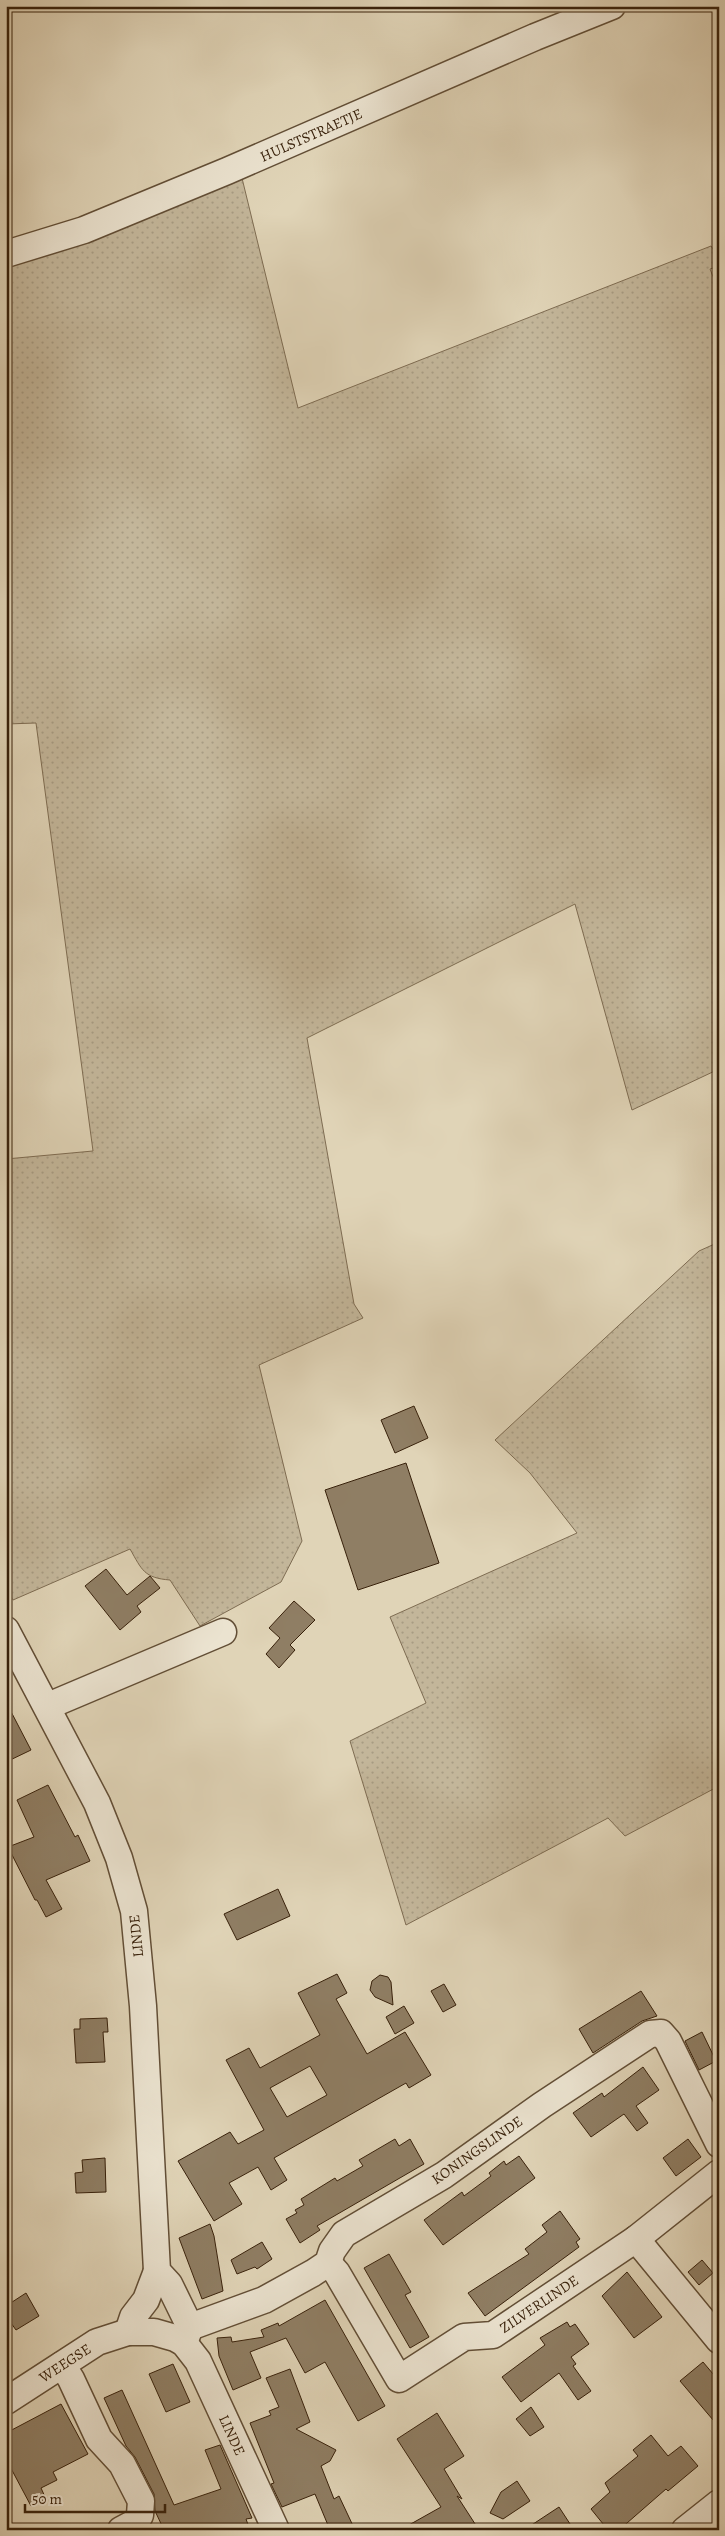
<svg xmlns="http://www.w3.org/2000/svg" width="725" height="2536" viewBox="0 0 725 2536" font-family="Alegreya,serif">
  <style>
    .grass { fill: url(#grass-dots); stroke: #7e6c52 }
    .building { fill: #8f7e64; stroke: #38210b; fill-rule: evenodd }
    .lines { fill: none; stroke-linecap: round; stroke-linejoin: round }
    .minor-casing { stroke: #624e36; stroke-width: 29 }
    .minor { stroke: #ebe3d0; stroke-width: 26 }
    .labels { text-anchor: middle; stroke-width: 4.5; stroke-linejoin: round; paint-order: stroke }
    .street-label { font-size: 15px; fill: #38210b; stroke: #ebe3d0 }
  </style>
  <defs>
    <pattern id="grass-dots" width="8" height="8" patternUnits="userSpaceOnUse" patternTransform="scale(1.25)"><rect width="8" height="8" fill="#c3b69a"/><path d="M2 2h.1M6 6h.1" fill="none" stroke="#a89c83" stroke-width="1.8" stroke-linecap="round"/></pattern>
  </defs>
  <rect width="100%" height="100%" fill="#e0d4b7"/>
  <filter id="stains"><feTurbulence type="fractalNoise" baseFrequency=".004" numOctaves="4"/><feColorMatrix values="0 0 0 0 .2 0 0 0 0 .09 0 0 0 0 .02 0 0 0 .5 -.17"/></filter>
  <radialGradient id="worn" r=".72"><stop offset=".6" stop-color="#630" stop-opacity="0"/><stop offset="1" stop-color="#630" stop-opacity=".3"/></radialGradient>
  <g class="grass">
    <path d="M241 174 298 408 711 246 719 258V266L710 269 719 292V1069L632 1110 575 904 307 1038 354 1304 363 1318 259 1365 302 1541 281 1582 200 1626 170 1580C144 1578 142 1570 130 1549L13 1600 6 1587V1159L93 1151 36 723 6 724V262Z"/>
    <polygon points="719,1242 719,1786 625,1836 608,1818 406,1925 350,1741 426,1703 390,1617 577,1533 530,1473 495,1440 699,1251"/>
  </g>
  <g class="building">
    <polygon points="414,1406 428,1438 395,1453 381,1420"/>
    <polygon points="406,1463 439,1563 358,1590 325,1490"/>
    <polygon points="106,1569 127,1595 150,1576 160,1588 137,1606 141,1612 120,1630 85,1586"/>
    <polygon points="294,1601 315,1620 290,1645 295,1650 279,1668 266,1654 280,1638 269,1628"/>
    <polygon points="6,1702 31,1750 6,1762"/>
    <polygon points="48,1785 75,1837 78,1835 90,1861 46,1880 62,1909 46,1917 37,1900 35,1900 8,1847 34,1837 17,1800"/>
    <polygon points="278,1889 290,1916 237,1940 224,1914"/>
    <path d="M337 1974 347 1993 336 1999 367 2054 405 2032 431 2075 409 2088 406 2083 274 2158 287 2180 271 2190 258 2167 229 2183 242 2204 214 2221 178 2161 230 2132 238 2144 264 2130 226 2060 249 2048 260 2068 320 2035 298 1993ZM310 2066 327 2095 287 2117 270 2088Z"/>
    <polygon points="380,1975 388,1977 391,1982 393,2005 375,1997 370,1990 372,1981"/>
    <polygon points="444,1984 456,2005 443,2012 431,1991"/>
    <polygon points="641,1991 657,2016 642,2021 593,2053 579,2029"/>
    <polygon points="404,2006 414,2023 395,2034 386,2017"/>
    <polygon points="107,2018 108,2032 103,2032 105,2062 76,2063 74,2029 80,2029 80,2019"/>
    <polygon points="702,2032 716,2061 699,2070 685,2041"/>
    <polygon points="643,2067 659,2090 636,2106 648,2123 637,2131 624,2114 591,2137 573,2113 602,2093 604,2097"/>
    <polygon points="395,2139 399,2146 410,2139 424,2164 317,2226 320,2230 300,2243 286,2219 297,2213 295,2210 304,2205 301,2199 335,2178 337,2181 363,2166 359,2160"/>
    <polygon points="688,2139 701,2157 676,2176 663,2158"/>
    <polygon points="519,2156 535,2178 443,2245 424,2220 462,2192 464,2196 491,2176 489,2173 504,2161 506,2165"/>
    <polygon points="105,2158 106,2192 76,2193 75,2173 83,2172 82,2160"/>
    <polygon points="560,2211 580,2239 576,2242 579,2247 485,2316 468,2293 529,2254 525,2249 547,2232 542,2225"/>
    <polygon points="210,2224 214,2236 223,2291 202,2299 179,2238"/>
    <polygon points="262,2242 272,2259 257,2269 255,2267 237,2274 231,2260"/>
    <polygon points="389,2254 411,2292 405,2295 429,2337 410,2348 364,2268"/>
    <polygon points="702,2260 713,2273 699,2285 688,2272"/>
    <polygon points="627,2272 662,2317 634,2338 602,2296"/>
    <polygon points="26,2293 39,2316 16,2330 6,2316 6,2306"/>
    <polygon points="325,2300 385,2406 358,2421 325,2362 305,2373 286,2338 250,2352 261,2378 233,2390 219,2356 217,2338 231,2337 232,2342 264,2337 261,2330 278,2323 279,2326"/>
    <polygon points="567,2322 570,2327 575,2324 589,2344 571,2357 576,2364 573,2366 591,2391 578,2400 559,2373 521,2402 502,2377 545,2345 540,2338"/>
    <polygon points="703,2362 719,2381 719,2427 680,2381"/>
    <polygon points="173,2364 190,2402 166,2412 149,2374"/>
    <polygon points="290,2369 310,2422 296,2429 336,2450 330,2461 321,2466 334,2499 339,2496 355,2530 330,2530 315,2494 282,2507 271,2484 274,2483 250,2423 271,2415 269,2411 279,2407 266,2378"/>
    <polygon points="122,2390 174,2505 221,2489 205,2450 220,2445 252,2518 246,2519 250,2530 164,2530 155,2511 154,2494 135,2457 126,2446 104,2398"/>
    <polygon points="61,2404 88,2454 53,2472 57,2480 41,2488 46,2499 31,2506 6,2459 6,2433"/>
    <polygon points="531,2407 544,2427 530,2436 516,2419"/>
    <polygon points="437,2413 464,2456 444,2469 462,2499 457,2496 479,2530 400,2530 441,2507 397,2439"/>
    <polygon points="651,2435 668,2456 681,2446 698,2466 668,2491 666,2489 619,2530 608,2530 591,2509 610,2492 605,2483 638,2456 633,2450"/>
    <polygon points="517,2481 530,2501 503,2519 490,2513 501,2492"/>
    <polygon points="559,2507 574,2530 524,2530"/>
  </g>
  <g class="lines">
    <defs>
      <g id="minor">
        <polyline points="6,254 84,230 227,171 535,37 612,6"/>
        <polyline points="6,1630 97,1803 119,1858 134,1911 143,2006 157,2271 169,2284 190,2327 184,2343"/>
        <polyline points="48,1706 223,1632"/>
        <polyline points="636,2239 719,2340"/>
        <polyline points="328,2263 337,2273 399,2379 464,2337 493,2335 636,2239 719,2173"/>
        <polyline points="190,2327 264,2300 313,2273 328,2263 332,2251 344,2234 444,2175 542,2105 650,2034 661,2033 668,2041 719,2144"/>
        <polyline points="128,2332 133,2317 146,2300 157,2271"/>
        <polyline points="62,2365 71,2379 99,2439 122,2464 141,2501 140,2515 136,2522 121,2530"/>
        <polyline points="6,2401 97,2342 128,2332 154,2332 175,2338 184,2343 198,2361 276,2530"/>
        <polyline points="685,2530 719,2503"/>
      </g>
    </defs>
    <use href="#minor" class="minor-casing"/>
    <use href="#minor" class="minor"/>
  </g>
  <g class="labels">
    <g class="street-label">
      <text transform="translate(311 135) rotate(-24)" y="5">HULSTSTRAETJE</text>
      <text transform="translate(136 1936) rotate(-96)" y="5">LINDE</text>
      <text transform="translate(477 2150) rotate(-35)" y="5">KONINGSLINDE</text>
      <text transform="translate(539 2304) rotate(-34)" y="5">ZILVERLINDE</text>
      <text transform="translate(65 2363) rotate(-33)" y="5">WEEGSE</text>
      <text transform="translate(232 2435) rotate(65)" y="5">LINDE</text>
    </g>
  </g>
  <rect width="725" height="2536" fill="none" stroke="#e0d4b7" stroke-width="25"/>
  <rect x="8" y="8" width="710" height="2521" fill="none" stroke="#38210b" stroke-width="2.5"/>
  <rect x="12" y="12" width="700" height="2511" fill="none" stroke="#38210b"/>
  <path d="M25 2504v8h140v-8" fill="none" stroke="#38210b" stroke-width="2.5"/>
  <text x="32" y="2504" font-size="15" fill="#38210b" stroke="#ebe3d0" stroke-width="4" paint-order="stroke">50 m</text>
  <rect width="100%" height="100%" filter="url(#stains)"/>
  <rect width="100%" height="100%" fill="url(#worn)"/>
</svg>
